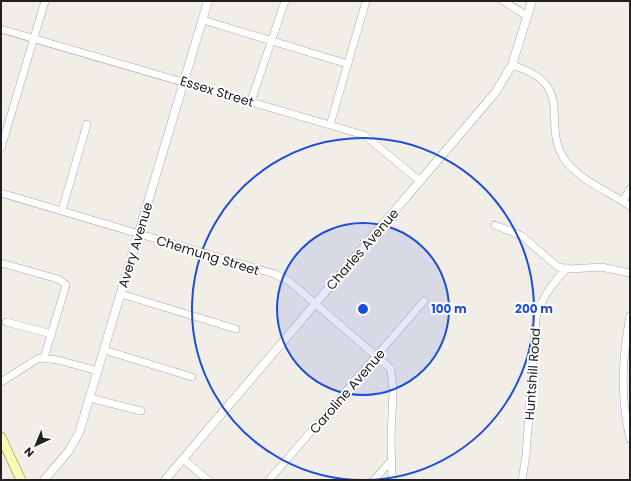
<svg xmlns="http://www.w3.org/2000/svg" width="631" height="481" viewBox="0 0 631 481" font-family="Poppins,sans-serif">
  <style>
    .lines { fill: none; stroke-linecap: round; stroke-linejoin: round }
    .minor-casing { stroke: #a8a8a8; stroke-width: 8 }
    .tertiary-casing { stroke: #a8a8a8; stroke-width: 9 }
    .secondary-casing { stroke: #747d02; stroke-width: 10 }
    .minor { stroke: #fff; stroke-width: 7 }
    .tertiary { stroke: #fff; stroke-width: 8 }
    .secondary { stroke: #fafbbb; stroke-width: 9 }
    .ring { fill: none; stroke: #1d4ed8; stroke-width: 2 }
    .labels { text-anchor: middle; stroke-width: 4; stroke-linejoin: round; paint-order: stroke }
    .street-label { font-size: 13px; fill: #212121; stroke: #fff }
    .centre { fill: #1d4ed8; stroke: #fff; stroke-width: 2 }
    .ring-label { font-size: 12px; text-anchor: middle; font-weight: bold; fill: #1d4ed8; stroke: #fff; stroke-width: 4; stroke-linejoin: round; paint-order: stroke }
  </style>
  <rect width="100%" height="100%" fill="#f1eee7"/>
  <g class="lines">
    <defs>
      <g id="minor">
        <polyline points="503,1 527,16"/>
        <polyline points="203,20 348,64"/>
        <polyline points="1,29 364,135 420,181"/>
        <path d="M512 65C579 86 539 122 565 160 578 179 611 193 630 206"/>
        <polyline points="251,101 285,1"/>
        <polyline points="330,125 366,1"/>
        <polyline points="1,148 45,1"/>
        <polyline points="1,193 275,274 289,281 391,369 393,391 391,438 392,480"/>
        <polyline points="623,201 630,189"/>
        <polyline points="62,210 87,124"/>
        <polyline points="495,225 522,236 558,267 570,269 601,267 630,273"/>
        <polyline points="1,263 58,279 66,285 44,358"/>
        <polyline points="121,294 236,329"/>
        <path d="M630 316C622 358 620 397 630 439"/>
        <polyline points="6,322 52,334"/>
        <polyline points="104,350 192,377"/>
        <polyline points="1,382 39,358 58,360 98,371"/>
        <polyline points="90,398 141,411"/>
        <polyline points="183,459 208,480"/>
        <polyline points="269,480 424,301"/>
        <polyline points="374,480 391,461"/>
        <path d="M522 480 526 455 536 318C541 298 553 283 567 268"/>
      </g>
      <g id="tertiary">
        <polyline points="44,480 68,452 79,433 208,1"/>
        <polyline points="165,480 495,93 512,65 532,1"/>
      </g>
      <polyline id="secondary" points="1,437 21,480"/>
    </defs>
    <use href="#minor" class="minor-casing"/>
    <use href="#tertiary" class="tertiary-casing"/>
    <use href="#secondary" class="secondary-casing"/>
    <use href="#minor" class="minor"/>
    <use href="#tertiary" class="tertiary"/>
    <use href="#secondary" class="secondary"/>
  </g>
  <circle cx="363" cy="309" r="86" fill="#1d4ed8" fill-opacity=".12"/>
  <g class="ring">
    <circle cx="363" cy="309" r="86"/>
    <path d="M362 480A171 171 0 1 1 364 480"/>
  </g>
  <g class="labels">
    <g class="street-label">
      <text transform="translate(217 91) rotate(17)" y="5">Essex Street</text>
      <text transform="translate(135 245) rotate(-73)" y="5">Avery Avenue</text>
      <text transform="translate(362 249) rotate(-49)" y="5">Charles Avenue</text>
      <text transform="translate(208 255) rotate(17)" y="5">Chemung Street</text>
      <text transform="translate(532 374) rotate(-86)" y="5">Huntshill Road</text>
      <text transform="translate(347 391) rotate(-49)" y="5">Caroline Avenue</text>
    </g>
  </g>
  <circle cx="363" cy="309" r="6" class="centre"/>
  <g class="ring-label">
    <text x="449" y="313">100 m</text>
    <text x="534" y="313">200 m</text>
  </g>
  <rect width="631" height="481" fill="none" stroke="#212121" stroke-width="4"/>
  <g transform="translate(36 445) rotate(224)" stroke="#ffffff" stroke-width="3" paint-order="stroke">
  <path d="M0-3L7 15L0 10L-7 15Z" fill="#212121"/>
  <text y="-6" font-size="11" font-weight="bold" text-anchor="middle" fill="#212121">N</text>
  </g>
</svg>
